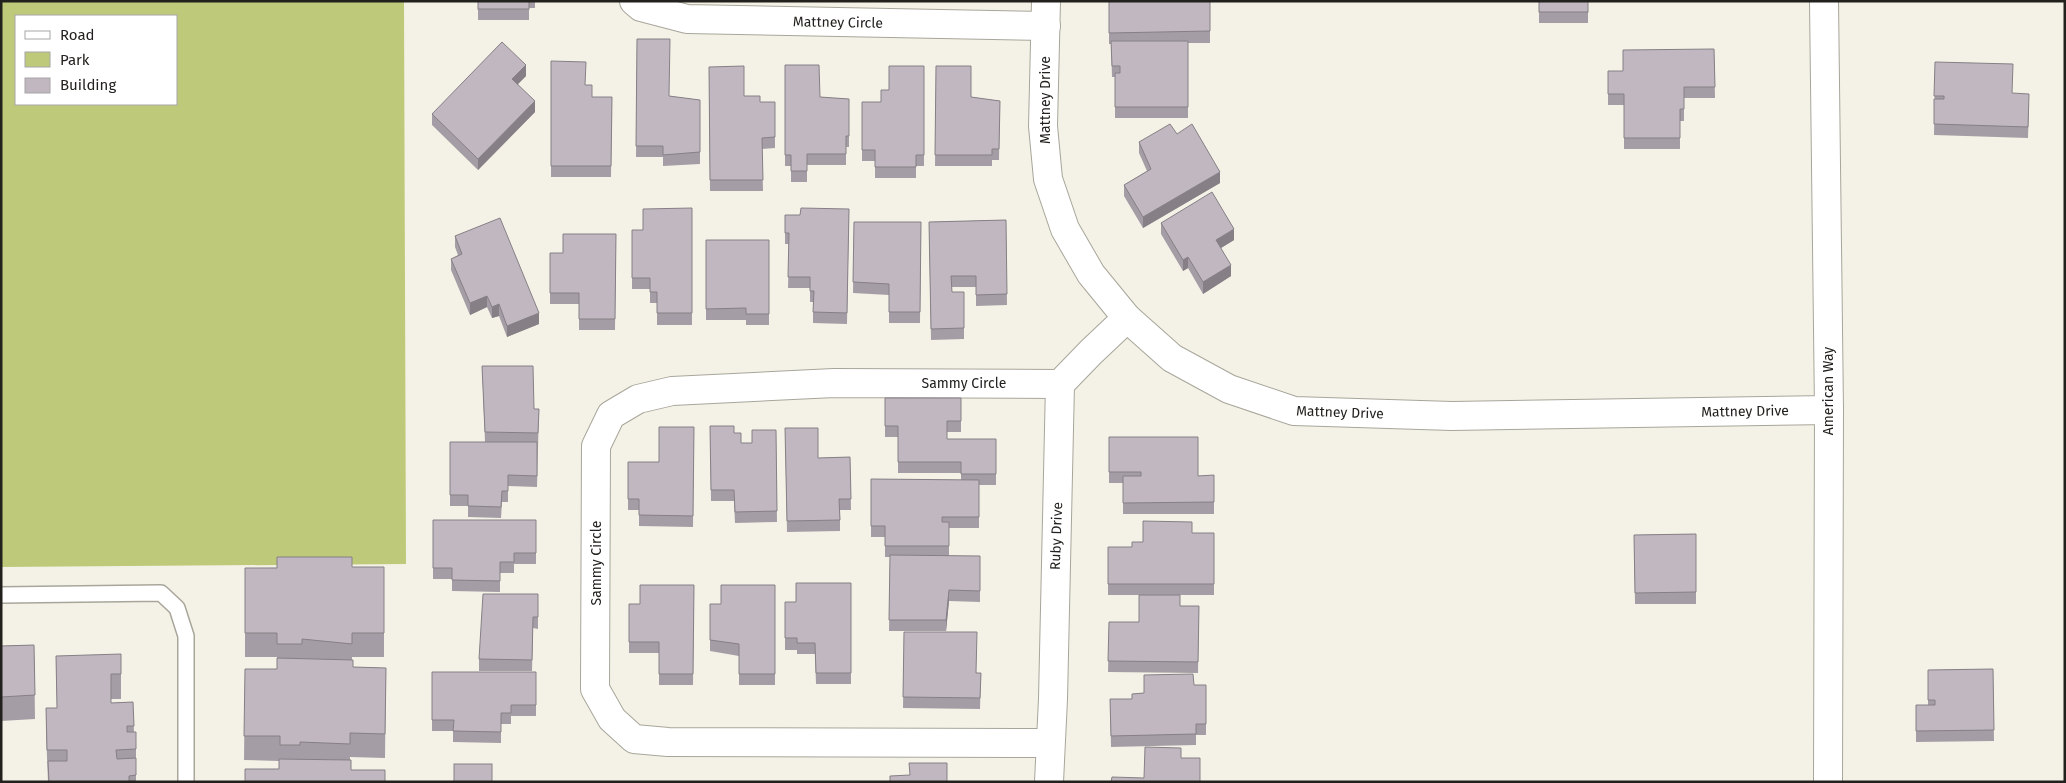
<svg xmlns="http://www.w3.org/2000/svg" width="2066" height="783" viewBox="0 0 2066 783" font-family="'Fira Sans',sans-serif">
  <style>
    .green { fill: #beca7a; fill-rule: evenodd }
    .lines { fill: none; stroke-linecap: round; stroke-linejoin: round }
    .lane-casing { stroke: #a8a69b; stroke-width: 18 }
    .street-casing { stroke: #a8a69b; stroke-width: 30 }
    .lane { stroke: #fff; stroke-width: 15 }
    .street { stroke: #fff; stroke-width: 28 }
    .wall { fill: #a59da5 }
    .shaded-wall { fill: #868086 }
    .building { fill: #c0b7c0; stroke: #868086 }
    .labels { text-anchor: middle; stroke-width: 4.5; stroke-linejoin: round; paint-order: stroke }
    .street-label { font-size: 14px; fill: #22211d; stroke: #fff }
  </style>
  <rect width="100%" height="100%" fill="#f4f2e6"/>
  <path class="green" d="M1 1H404L406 564 1 567ZM16 16H176V104H16Z"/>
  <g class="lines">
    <defs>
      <polyline id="lane" points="1,595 161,593 177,608 186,636 186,782"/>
      <g id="street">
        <polyline points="634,1 641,7 687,19 1046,26"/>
        <polyline points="1046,1 1043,126 1048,179 1065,229 1091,274 1127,318 1172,358 1229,389 1294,411 1452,416 1829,410"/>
        <polyline points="1824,1 1829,410 1828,782"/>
        <polyline points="1050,743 668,742 634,739 612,719 595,689 596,446 611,415 638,399 672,391 834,383 1060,384"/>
        <polyline points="1049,782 1053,699 1060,384 1091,352 1127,318"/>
      </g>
    </defs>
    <use href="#lane" class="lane-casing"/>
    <use href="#street" class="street-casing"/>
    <use href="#lane" class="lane"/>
    <use href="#street" class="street"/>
  </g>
  <g class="wall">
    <polygon points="478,1 535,1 535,8 529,8 529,20 478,20"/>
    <polygon points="1109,1 1210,1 1210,43 1188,43 1188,118 1115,118 1115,77 1112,77 1111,44 1109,44"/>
    <rect x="1539" y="1" width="49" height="22"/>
    <polygon points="637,39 669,96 700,100 700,164 663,166 663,157 636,157"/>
    <polygon points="1714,49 1715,98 1684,98 1684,121 1680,121 1680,149 1624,149 1624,105 1608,105 1608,82 1623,71"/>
    <polygon points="551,61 585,85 592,97 612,97 611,177 551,177"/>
    <polygon points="1935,62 2012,93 2029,105 2028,138 1934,135"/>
    <polygon points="785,65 820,97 849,99 849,147 846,147 846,165 807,165 807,182 791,182 791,166 785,166"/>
    <polygon points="924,66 924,166 916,166 916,178 875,178 875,161 862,161 862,102 881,102 889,90"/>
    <polygon points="936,66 971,97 1000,101 999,160 992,160 992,166 935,166"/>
    <polygon points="709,67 744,96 760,102 775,102 775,148 762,149 763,191 710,191"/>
    <polygon points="526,76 518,84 535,112 478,170 432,125 432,114"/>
    <polygon points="1177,134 1220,183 1143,228 1124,196 1124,185 1147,171 1139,153 1139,142"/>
    <polygon points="692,208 692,325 657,325 657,303 650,303 650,289 632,289 632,230 643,230"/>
    <polygon points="849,209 847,324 813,323 813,302 810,302 810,288 788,288 789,244 785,244 785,215 800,215"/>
    <polygon points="1006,220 1007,305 976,306 976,287 952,287 952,292 964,292 964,339 931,340 929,222"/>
    <polygon points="854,222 921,222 920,323 889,323 889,295 853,293"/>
    <polygon points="1161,223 1234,240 1221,248 1231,276 1203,294 1188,268 1183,271 1161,234"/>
    <polygon points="616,234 615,330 579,330 579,304 550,304 550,253 563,253"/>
    <polygon points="455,236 539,324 507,337 499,316 492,318 487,307 470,315 451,270 451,259 458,255 455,247"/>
    <polygon points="706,240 769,240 769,325 746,325 746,320 706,320"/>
    <polygon points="482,366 534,409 539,409 537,487 508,486 508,502 502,502 501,518 468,517 468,506 450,506 450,442 485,442"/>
    <polygon points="885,398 961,398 961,432 947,432 947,439 996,439 996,485 979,485 979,528 949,528 949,556 980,556 980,602 949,601 946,631 889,631 890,557 885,557 885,537 871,537 871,479 961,480 961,473 898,473 898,437 885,437"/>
    <polygon points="710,426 734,433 741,443 752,443 776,430 777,522 735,523 734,501 711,501"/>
    <polygon points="694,427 693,527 639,526 639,510 628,510 628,462 659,462"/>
    <polygon points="785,428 818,458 850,457 851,510 840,510 840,531 787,532"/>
    <polygon points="1109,437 1198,476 1214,475 1214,514 1123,514 1123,483 1109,483"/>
    <polygon points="433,520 536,520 536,564 514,564 514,573 500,573 500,592 452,591 452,579 433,579"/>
    <polygon points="1192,533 1214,533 1214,595 1180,595 1180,606 1199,606 1198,673 1108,672 1109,622 1139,622 1139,595 1108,595 1108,547 1132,547 1143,542"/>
    <polygon points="1696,534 1696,604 1635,604 1634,535"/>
    <polygon points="384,567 384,657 352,657 352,660 353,667 386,668 385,758 350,757 350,760 279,769 279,761 244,760 245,669 277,669 277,657 245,657 245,568"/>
    <polygon points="851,583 851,684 816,684 815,654 797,654 797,650 785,650 785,602 796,602"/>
    <polygon points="694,585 693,685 659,685 659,653 629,653 629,604 640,604"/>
    <polygon points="775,585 775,685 739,685 739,656 710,651 710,604 721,604"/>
    <polygon points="538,594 538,629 533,628 532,671 479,671 479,659"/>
    <polygon points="904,632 977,673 981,673 980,709 903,708"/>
    <polygon points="34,645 35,719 1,721 1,646"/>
    <polygon points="56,656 121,674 121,699 111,699 111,703 133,702 134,732 136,749 136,782 48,782 46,732 46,708 57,708"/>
    <polygon points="1993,669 1994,741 1916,742 1916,705 1928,705 1928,670"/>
    <polygon points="432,672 536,672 536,716 511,716 511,724 501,724 501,743 453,742 453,731 432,731"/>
    <polygon points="1194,685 1206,685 1206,735 1196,735 1196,745 1111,747 1110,699 1132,699 1132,694 1144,693"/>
  </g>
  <g class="shaded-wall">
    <polygon points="526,65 526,76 512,90 512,79"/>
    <polygon points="535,101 535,112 478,170 478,159"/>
    <polygon points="1220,172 1220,183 1143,228 1143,217"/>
    <polygon points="1234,229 1234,240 1216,251 1216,240"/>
    <polygon points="1188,257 1188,268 1183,271 1183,260"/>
    <polygon points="1231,265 1231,276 1203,294 1203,282"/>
    <polygon points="487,296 487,307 470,315 470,303"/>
    <polygon points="499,304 499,316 492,318 492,307"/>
    <polygon points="539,313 539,324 507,337 507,326"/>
    <polygon points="949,590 949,601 946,631 946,620"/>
  </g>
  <g class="building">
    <rect x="478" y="1" width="51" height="8"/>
    <polygon points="1109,1 1210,1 1210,31 1109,33"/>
    <rect x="1539" y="1" width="49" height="11"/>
    <polygon points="637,39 670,39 669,96 700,100 700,152 663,155 663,146 636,146"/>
    <polygon points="1111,41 1188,41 1188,107 1115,107 1115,73 1120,73 1120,66 1112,66"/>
    <polygon points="502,42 526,65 512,79 535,101 478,159 432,114"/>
    <polygon points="1714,49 1715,87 1684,87 1684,109 1680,109 1680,138 1624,138 1624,94 1608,94 1608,71 1623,71 1623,50"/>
    <polygon points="551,61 586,62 585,85 592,85 592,97 612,97 611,166 551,166"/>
    <polygon points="1935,62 2013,64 2012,93 2029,94 2028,127 1934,124 1934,99 1944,99 1944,96 1934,96"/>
    <polygon points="785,65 819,65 820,97 849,99 849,136 846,136 846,154 807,154 807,171 791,171 791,155 785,155"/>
    <polygon points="744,66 744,96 760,96 760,102 775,102 775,137 762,138 763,180 710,180 709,67"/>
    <polygon points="889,66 924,66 924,155 916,155 916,167 875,167 875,150 862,150 862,102 881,102 881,90 889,90"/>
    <polygon points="936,66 971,66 971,97 1000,101 999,149 992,149 992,155 935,155"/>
    <polygon points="1170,124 1177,134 1192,124 1220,172 1143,217 1124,185 1151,169 1139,142"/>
    <polygon points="1212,192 1234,229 1216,240 1231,265 1203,282 1188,257 1183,260 1161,223"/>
    <polygon points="692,208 692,313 657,313 657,292 650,292 650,278 632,278 632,230 643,230 643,209"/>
    <polygon points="801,208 849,209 847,313 813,312 814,291 810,291 810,277 788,277 789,233 785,233 785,215 800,215"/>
    <polygon points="500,218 539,313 507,326 499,304 492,307 487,296 470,303 451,259 462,254 455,236"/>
    <polygon points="1006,220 1007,294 976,295 976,276 951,276 952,292 964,292 964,328 931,329 929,222"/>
    <polygon points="854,222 921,222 920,312 889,312 889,284 853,282"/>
    <polygon points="563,234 616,234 615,319 579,319 579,293 550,293 550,253 563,253"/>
    <polygon points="706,240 769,240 769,314 746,314 746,308 706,309"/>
    <polygon points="482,366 533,366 534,409 539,409 538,433 485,432"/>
    <polygon points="885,398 961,398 961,421 947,421 947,439 996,439 996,474 961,474 961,462 898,462 898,426 885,426"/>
    <polygon points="710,426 734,426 734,433 741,433 741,443 752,443 752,430 776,430 777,511 735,512 734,490 711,490"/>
    <polygon points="659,427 694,427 693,516 639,515 639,499 628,499 628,462 659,462"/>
    <polygon points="785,428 818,428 818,458 850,457 851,499 839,499 840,520 787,521"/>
    <polygon points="1109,437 1198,437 1198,476 1214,475 1214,502 1123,503 1123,476 1141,476 1141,472 1109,472"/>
    <polygon points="450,442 537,442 537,476 508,475 508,491 502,491 501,507 468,506 468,495 450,495"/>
    <polygon points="871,479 979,480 979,517 942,517 942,522 949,522 949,546 885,546 885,526 871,526"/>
    <polygon points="433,520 536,520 536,553 514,553 514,562 500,562 500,581 452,580 452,568 433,568"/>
    <polygon points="1143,521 1192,522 1192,533 1214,533 1214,584 1108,584 1108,547 1132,547 1132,542 1143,542"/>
    <polygon points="1696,534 1696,592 1635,593 1634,535"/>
    <polygon points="890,555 980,556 980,591 949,590 946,620 889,620"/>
    <polygon points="277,557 352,557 352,567 384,567 384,633 352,633 352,644 302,639 302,644 277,644 277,633 245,633 245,568 277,568"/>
    <polygon points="796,583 851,583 851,673 816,673 815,643 797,643 797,638 785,638 785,602 796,602"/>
    <polygon points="640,585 694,585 693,674 659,674 659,642 629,642 629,604 640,604"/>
    <polygon points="721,585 775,585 775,674 739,674 739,644 710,640 710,604 721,604"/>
    <polygon points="483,594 538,594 538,617 533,617 532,660 479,659"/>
    <polygon points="1139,595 1180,595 1180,606 1199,606 1198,662 1108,661 1109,622 1139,622"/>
    <polygon points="904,632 977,632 976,673 981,673 980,698 903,697"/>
    <polygon points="34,645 35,695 1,697 1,646"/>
    <polygon points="121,654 121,674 111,674 111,703 133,702 134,726 127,726 127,732 136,732 136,749 116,750 117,759 136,758 136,775 129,776 129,781 136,781 136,782 49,782 48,761 67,761 67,750 47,750 46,708 57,708 56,656"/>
    <polygon points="277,658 353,660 353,667 386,668 385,734 350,733 350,744 300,742 300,745 280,745 280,736 244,736 245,669 277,669"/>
    <polygon points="1993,669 1994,730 1916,731 1916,705 1935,705 1935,700 1928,700 1928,670"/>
    <polygon points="432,672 536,672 536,705 511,705 511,713 501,713 501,732 453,731 454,720 432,720"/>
    <polygon points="1193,674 1194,685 1206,685 1206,724 1196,724 1196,734 1111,736 1110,699 1132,699 1132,694 1144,693 1144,675"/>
    <polygon points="1145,747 1181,748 1181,758 1200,758 1200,782 1111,782 1112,777 1144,778"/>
    <polygon points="279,759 351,760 351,770 385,770 385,782 245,782 245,769 279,769"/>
    <polygon points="909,763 947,763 947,782 890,782 890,776 910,775"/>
    <rect x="454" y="764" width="38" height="18"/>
  </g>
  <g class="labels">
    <g class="street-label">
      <text transform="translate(838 22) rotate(1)" y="5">Mattney Circle</text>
      <text transform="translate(1045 100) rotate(-90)" y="5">Mattney Drive</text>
      <text x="964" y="388">Sammy Circle</text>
      <text transform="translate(1828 391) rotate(-90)" y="5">American Way</text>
      <text transform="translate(1745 411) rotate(-1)" y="5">Mattney Drive</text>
      <text transform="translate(1340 412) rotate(2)" y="5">Mattney Drive</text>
      <text transform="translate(1056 536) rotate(-88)" y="5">Ruby Drive</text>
      <text transform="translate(596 563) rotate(-90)" y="5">Sammy Circle</text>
    </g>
  </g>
  <rect width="2066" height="783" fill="none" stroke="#22211d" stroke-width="5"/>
  <rect x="15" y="15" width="162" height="90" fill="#ffffff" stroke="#a7a6a5"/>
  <rect x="25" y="31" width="25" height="8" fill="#ffffff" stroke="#a7a6a5"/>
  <text x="60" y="40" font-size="15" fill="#22211d">Road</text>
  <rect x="25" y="52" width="25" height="15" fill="#beca7a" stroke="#a7a6a5"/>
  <text x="60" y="65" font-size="15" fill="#22211d">Park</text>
  <rect x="25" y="78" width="25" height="15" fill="#c0b7c0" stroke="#a7a6a5"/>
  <text x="60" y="90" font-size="15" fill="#22211d">Building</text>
</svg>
